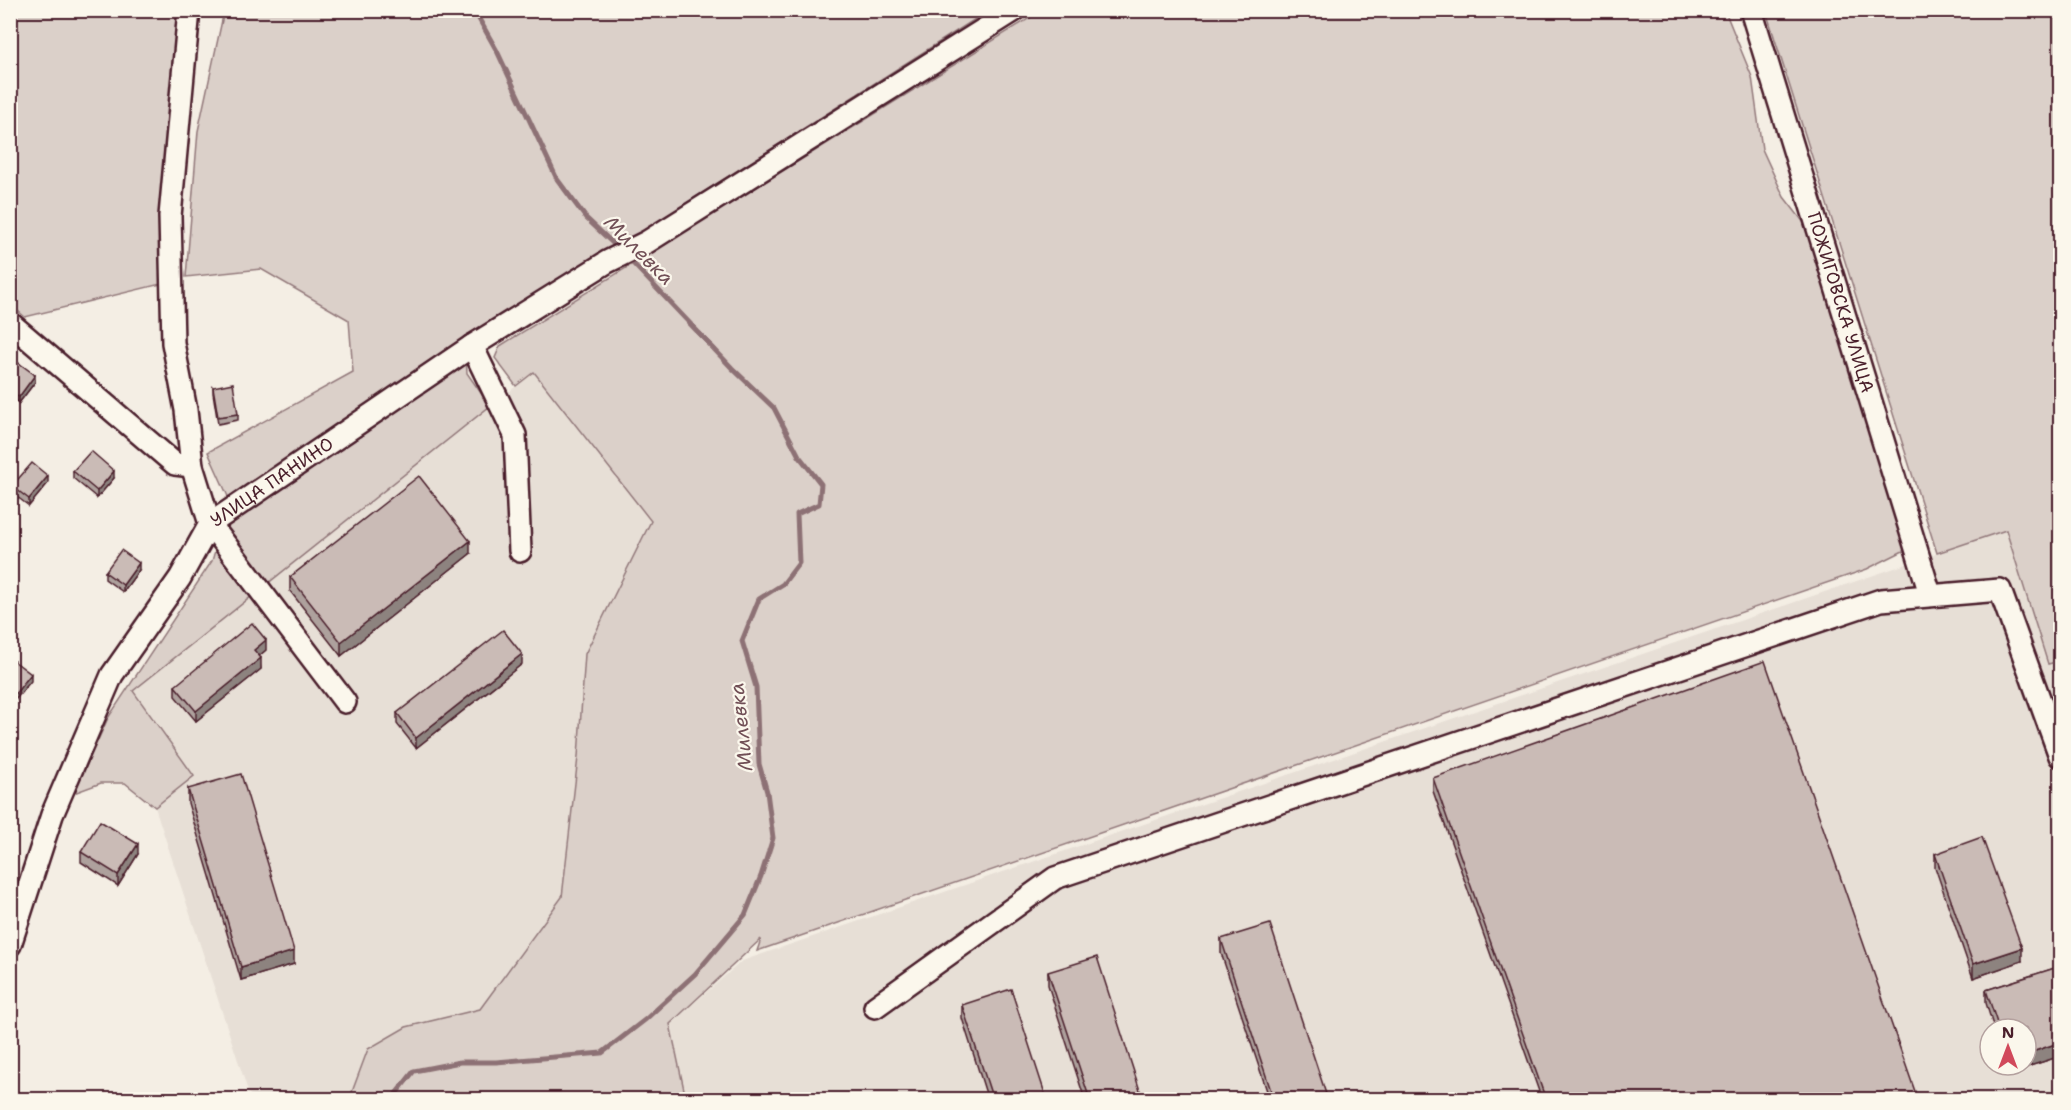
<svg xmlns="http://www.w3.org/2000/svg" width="2071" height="1110" viewBox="0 0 2071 1110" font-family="'Shantell Sans',sans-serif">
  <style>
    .built { fill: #e7dfd6; fill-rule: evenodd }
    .green { fill: #dbd0c9; stroke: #92787a; stroke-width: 1.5 }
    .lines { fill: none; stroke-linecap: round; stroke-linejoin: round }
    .stream { stroke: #8d7174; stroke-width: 5 }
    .minor-casing { stroke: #4a1f2b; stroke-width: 26 }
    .minor { stroke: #fbf7ec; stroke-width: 21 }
    .wall { fill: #aea19d; stroke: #4a1f2b; stroke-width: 1.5 }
    .shaded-wall { fill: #8d837f; stroke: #4a1f2b; stroke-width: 1.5 }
    .building { fill: #cabbb6; stroke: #4a1f2b; stroke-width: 1.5 }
    .labels { text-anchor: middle; stroke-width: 4.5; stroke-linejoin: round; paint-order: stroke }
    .street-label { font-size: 18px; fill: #4a1f2b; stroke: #fbf7ec }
    .water-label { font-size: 20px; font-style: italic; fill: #714f56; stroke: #fbf7ec }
  </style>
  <rect width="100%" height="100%" fill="#f4eee4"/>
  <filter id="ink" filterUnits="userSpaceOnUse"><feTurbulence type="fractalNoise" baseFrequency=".0167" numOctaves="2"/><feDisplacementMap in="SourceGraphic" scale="12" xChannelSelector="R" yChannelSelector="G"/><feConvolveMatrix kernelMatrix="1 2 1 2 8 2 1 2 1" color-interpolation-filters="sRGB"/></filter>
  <g filter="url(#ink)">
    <g class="built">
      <polygon points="534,372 651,520 585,654 578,757 562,897 480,1009 406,1027 368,1049 349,1099 257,1099 249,1094 155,807 161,801 132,691"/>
      <path d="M2006 530 2047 664 2060 661V1099H686L670 1024 742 961ZM1990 1029H2026V1065H1990Z"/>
    </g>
    <g class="green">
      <polygon points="10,11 178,11 159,228 161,284 25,317 11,305"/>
      <polygon points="224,11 988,11 465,344 467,373 490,406 133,691 194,776 155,807 125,783 101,783 74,793 108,718 212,561 230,501 208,452 353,372 349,320 261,269 186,277 198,131"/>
      <polygon points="1041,11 1725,11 1752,77 1762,149 1784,197 1812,233 1831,289 1865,418 1909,548 1867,569 757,951 761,939 670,1024 686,1099 625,1100 624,1097 596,1100 349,1100 368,1049 406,1027 480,1009 562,897 578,757 585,654 651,521 534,372 516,386 495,358 500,346"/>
      <polygon points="1766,11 2060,11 2060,661 2048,664 2006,530 1937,553"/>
    </g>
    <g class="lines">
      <g class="stream">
        <polyline points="474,10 497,51 557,179 586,218 620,250"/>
        <polyline points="391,1100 414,1071 460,1062 496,1062 602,1053 646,1019 695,974 745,915 761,876 773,838 767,792 759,764 756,687 742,641 759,599 783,584 799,563 797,514 819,504 821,484 799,456 774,408 732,368 627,257"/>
      </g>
      <defs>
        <g id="minor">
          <polyline points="189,10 170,216 173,343 186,410 192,466 210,524 345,702"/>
          <path id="s1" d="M1751 10 1930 594"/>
          <polyline points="10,323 175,464 192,466"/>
          <polyline points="472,346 515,435 520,551"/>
          <path id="s2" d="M10 945 52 815 112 675 180 578 210 524 472 346 607 262 647 242 1015 10"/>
          <polyline points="875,1007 1055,878 1881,600 2000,590 2060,756"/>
        </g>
      </defs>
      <use href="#minor" class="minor-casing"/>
      <use href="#minor" class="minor"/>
    </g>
    <g class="wall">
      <polygon points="10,359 35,382 19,403 10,397"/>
      <polygon points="213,387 238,414 238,420 218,424 213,393"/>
      <polygon points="73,471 114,478 97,498 73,478"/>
      <polygon points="48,483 29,506 12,493 12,486"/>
      <polygon points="470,554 341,656 290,591 290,577"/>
      <polygon points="139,570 123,592 105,579 105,572"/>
      <polygon points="266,650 259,656 261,669 196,721 175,696 175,686"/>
      <polygon points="522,664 416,748 397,724 397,713"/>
      <polygon points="1433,778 1918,1100 1542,1100 1433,791"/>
      <polygon points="188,789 294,964 241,980 188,803"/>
      <polygon points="81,852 138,854 118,886 81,862"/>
      <polygon points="1935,854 2022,961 1973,978 1935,867"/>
      <polygon points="1221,939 1328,1100 1270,1100 1221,953"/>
      <polygon points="2061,966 2061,1056 2008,1073 2006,1065 2026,1065 2026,1029 1994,1029 1986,1003 1986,990"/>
      <polygon points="1048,972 1143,1100 1085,1100 1048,985"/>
      <polygon points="962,1005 1047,1100 988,1100 962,1018"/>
    </g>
    <g class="shaded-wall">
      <polygon points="35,375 35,382 19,403 19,397"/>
      <polygon points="114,471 114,478 97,498 97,491"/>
      <polygon points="48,476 48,483 29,506 29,499"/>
      <polygon points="470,541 470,554 341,656 341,642"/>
      <polygon points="139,563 139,570 123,592 123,585"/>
      <polygon points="266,640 266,650 254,660 254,650"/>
      <polygon points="522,654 522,664 416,748 416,738"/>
      <polygon points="261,658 261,669 196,721 196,711"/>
      <polygon points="31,674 31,681 11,705 11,699"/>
      <polygon points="138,844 138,854 118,886 118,875"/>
      <polygon points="2022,948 2022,961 1973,978 1973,964"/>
      <polygon points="294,951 294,964 241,980 241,967"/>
      <polygon points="2061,1042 2061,1056 2008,1073 2008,1065 2026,1065 2026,1054"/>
    </g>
    <g class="building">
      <polygon points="12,358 35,375 19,397 10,390 10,359"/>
      <polygon points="233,383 238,414 218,417 213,387"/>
      <polygon points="91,451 114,471 97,491 73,471"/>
      <polygon points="32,463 48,476 29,499 12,486"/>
      <polygon points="419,476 470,541 341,642 290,577"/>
      <polygon points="121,550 139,563 123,585 105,572"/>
      <polygon points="252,623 266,640 254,650 261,658 196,711 175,686"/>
      <polygon points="503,630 522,654 416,738 397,713"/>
      <polygon points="10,658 31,674 11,699 10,698"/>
      <polygon points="1765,661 1918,1100 1546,1100 1433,778"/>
      <polygon points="241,774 294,951 241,967 188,789"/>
      <polygon points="100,821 138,844 118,875 81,852"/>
      <polygon points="1982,837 2022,948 1973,964 1935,854"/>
      <polygon points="1270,924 1328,1100 1274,1100 1221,939"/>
      <polygon points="1097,957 1143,1100 1090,1100 1048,972"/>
      <polygon points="2061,966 2061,1042 2026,1054 2026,1029 1999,1029 1986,990"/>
      <polygon points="1011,989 1047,1100 993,1100 962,1005"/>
    </g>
  </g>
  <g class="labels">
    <g class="street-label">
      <text dy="6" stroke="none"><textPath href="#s1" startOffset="306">ПОЖИГОВСКА УЛИЦА</textPath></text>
      <text dy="6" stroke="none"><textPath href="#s2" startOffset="544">УЛИЦА ПАНИНО</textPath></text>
    </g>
    <g class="water-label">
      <text transform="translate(639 250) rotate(45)" y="7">Милевка</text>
      <text transform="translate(741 727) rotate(-96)" y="7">Милевка</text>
    </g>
  </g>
  <rect width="2071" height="1110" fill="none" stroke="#fbf7ec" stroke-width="36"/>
  <rect x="18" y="18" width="2035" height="1074" fill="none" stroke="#4a1f2b" stroke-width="2" filter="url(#ink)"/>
  <g transform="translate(2008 1047)"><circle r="28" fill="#fbf7ec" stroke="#b4a19f" stroke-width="1.5"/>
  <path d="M0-4.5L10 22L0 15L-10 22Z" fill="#d1495b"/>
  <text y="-9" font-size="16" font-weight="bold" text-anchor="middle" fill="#4a1f2b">N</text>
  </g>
</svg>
